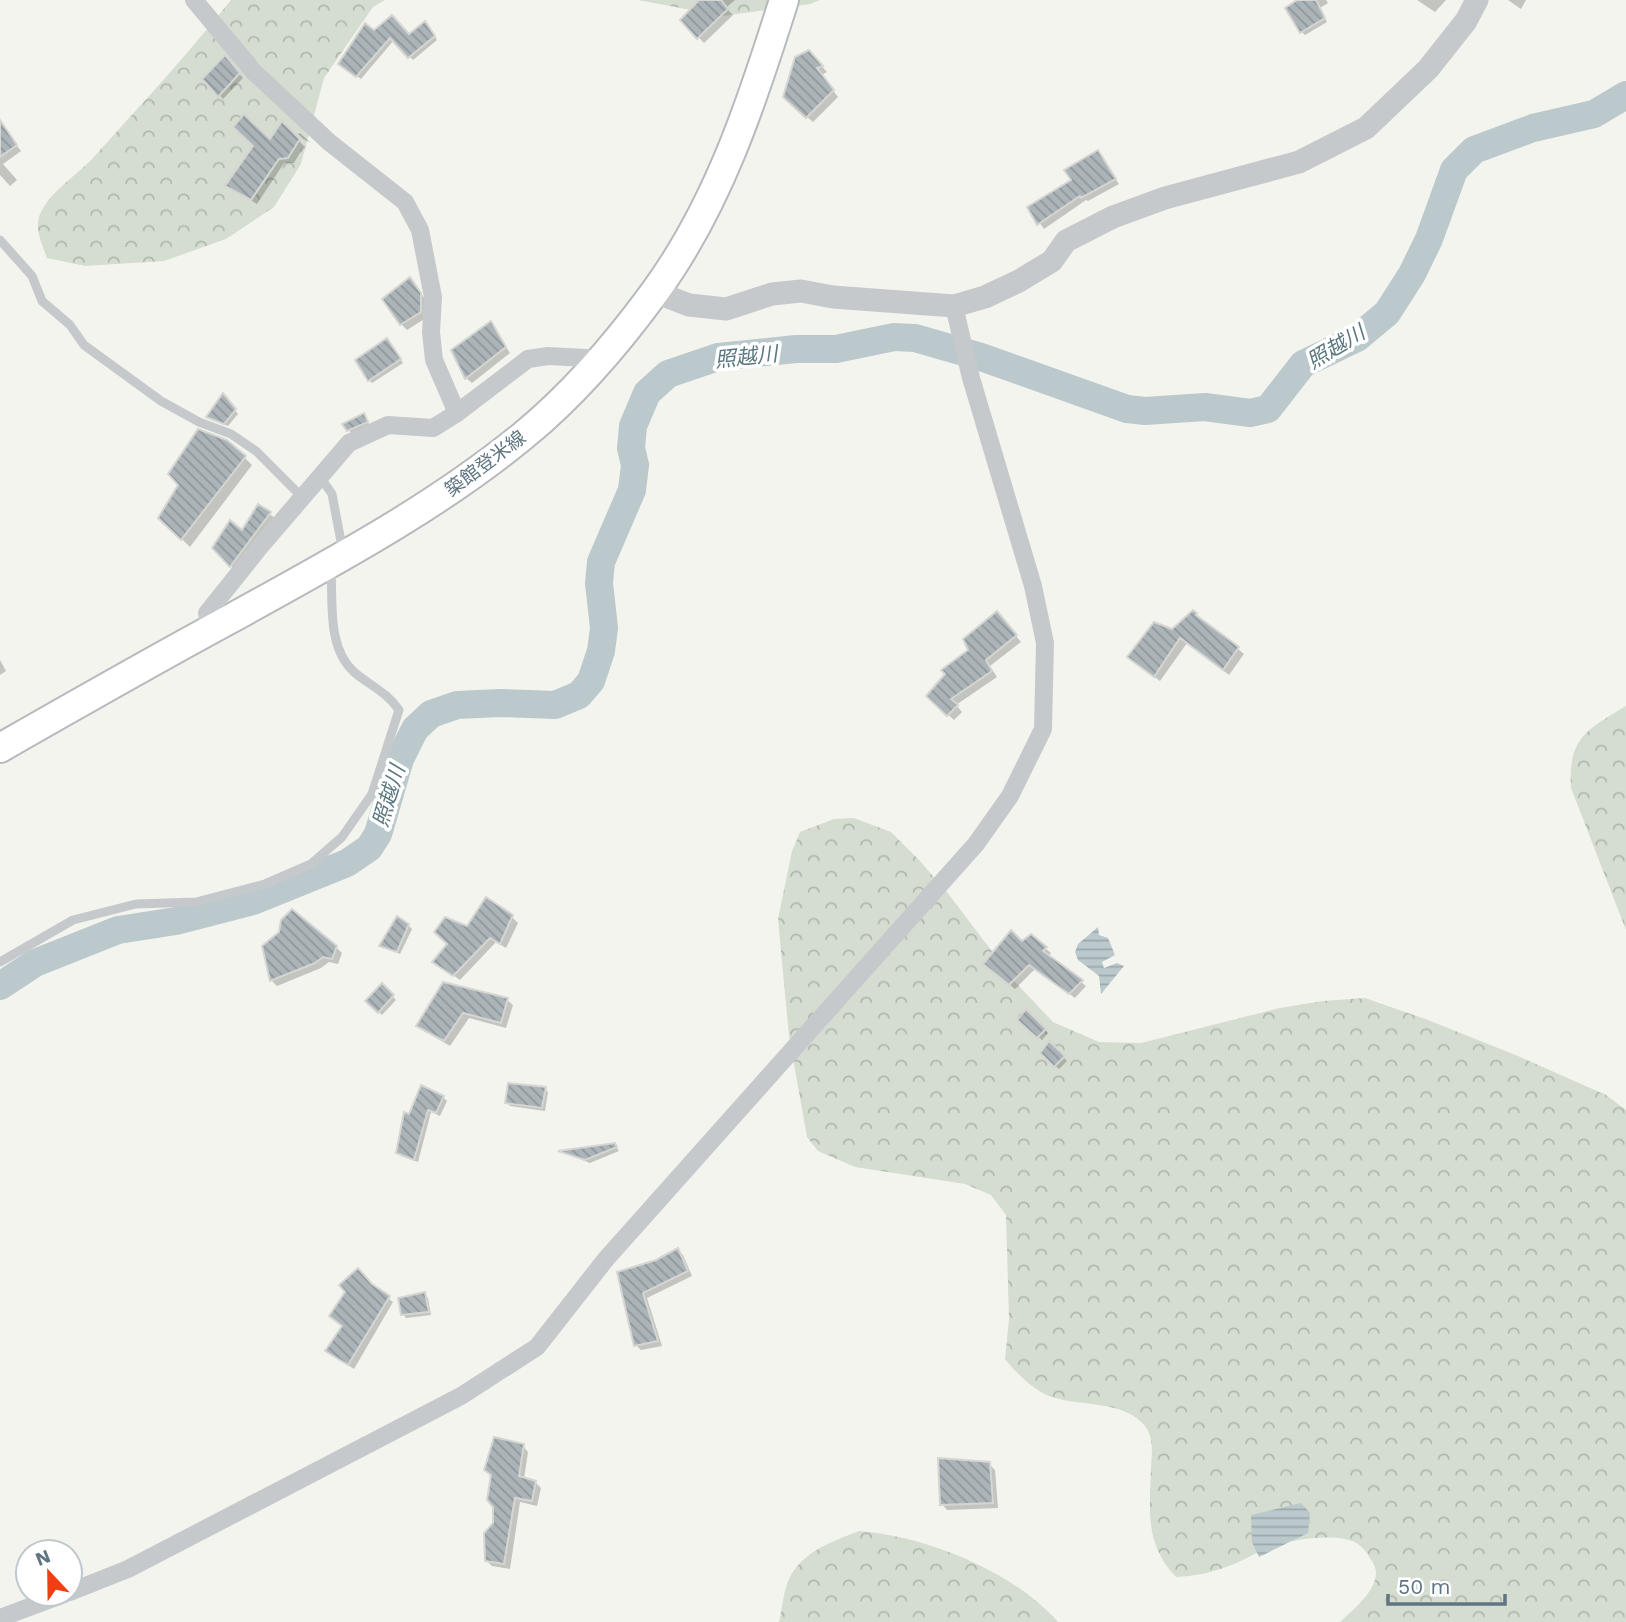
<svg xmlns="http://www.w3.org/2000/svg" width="1626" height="1622" viewBox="0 0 1626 1622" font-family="'Work Sans','Noto Sans JP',sans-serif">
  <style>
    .forest { fill: url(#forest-crowns) }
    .water { fill: url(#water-rules) }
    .shadow { fill: #0003 }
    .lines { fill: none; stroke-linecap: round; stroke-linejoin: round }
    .river { stroke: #bbc9cd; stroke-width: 28 }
    .building { fill: url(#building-back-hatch); stroke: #d5d5d2; stroke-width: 2 }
    .primary-casing { stroke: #b6babe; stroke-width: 32 }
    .service { stroke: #c6c9cc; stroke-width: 9 }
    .minor { stroke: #c6c9cc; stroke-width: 18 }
    .tertiary { stroke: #c6c9cc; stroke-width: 23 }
    .primary { stroke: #fff; stroke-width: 28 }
    .labels { text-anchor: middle; stroke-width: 7; stroke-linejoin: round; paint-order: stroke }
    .street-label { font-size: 19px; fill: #607583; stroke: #fff }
    .water-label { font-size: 21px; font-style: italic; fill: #5b7881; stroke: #fff }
  </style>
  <defs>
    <pattern id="forest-crowns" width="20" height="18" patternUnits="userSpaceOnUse" patternTransform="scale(1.75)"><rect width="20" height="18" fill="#d5dcd0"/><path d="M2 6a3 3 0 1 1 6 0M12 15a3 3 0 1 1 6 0" fill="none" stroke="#b0b7ae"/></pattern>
    <pattern id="water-rules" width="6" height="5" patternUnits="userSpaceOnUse" patternTransform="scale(1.75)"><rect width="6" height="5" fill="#bbc9cd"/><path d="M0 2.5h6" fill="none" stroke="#9ba8ac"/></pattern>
    <pattern id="building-back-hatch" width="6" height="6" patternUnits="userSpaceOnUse" patternTransform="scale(1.75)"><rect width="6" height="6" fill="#abb4b8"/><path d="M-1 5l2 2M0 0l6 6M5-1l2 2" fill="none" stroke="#8f979b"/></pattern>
  </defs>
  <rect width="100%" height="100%" fill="#f4f4ef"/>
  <g class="forest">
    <path d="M231 0H385L373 7 324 78 301 164 274 207 226 239 164 261 85 266 47 258C42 244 33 226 41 212 52 190 77 175 93 158 140 106 187 55 231 0Z"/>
    <polygon points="638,0 820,0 810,4 723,16"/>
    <path d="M1626 706V930L1571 788C1568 738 1586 730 1626 706Z"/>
    <path d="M854 818 891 832 920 861 950 896 1016 983 1053 1022 1099 1042 1141 1043 1280 1008 1323 1001 1365 998 1428 1020 1518 1056 1606 1095 1626 1110V1622H1340C1355 1608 1387 1583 1372 1561 1368 1555 1364 1548 1358 1544 1340 1532 1293 1539 1273 1546 1259 1551 1247 1559 1234 1564 1215 1572 1196 1576 1176 1577 1144 1543 1150 1511 1151 1467 1152 1453 1154 1438 1145 1426 1125 1401 1083 1406 1055 1398 1036 1393 1017 1374 1005 1359L1009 1319 1006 1215 991 1195 965 1184 855 1167 818 1151 807 1137 789 1036 778 919 792 851 800 832 834 819Z"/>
    <path d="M859 1531C926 1536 1013 1571 1058 1622H779C782 1610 783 1596 787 1584 798 1553 831 1542 859 1531Z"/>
  </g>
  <g class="water">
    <polygon points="1098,927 1099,935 1108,938 1115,955 1102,962 1104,968 1117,963 1124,966 1101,994 1099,976 1078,960 1075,952 1078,944"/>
    <polygon points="1301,1503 1310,1513 1308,1533 1259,1557 1252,1542 1251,1515"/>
  </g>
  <g class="shadow">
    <polygon points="702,0 735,0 726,8 733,15 704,43 682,20"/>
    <polygon points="1300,0 1326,0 1328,3 1320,8 1327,22 1305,35 1302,32"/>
    <polygon points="1417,0 1446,0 1435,12"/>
    <polygon points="1508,0 1526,0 1521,9"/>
    <polygon points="429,27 437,40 413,60 394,40 361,79 343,67 374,33 409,36"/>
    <polygon points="809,52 827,72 821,75 838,97 813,122 788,100"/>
    <polygon points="225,58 243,78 223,99 205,79"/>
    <polygon points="283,124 304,146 294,163 284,163 257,204 228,186 270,142"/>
    <polygon points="4,129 21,151 3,164 17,180 10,186 0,175 0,132"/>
    <polygon points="300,133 311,143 303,139 298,134"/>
    <polygon points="1097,152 1119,184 1088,201 1086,200 1044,229 1029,208 1073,181"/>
    <polygon points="416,285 426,301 426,318 407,330 401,324"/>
    <polygon points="491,324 510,353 472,383 466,378 454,351"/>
    <polygon points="390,344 403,363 372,383 369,380"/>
    <polygon points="226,399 238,414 228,426 209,417"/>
    <polygon points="364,415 370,426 352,434 349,430"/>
    <polygon points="244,457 252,465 190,547 160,518"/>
    <polygon points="258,506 275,518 235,570 214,548 242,533"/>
    <polygon points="1193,612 1244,654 1229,675 1187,643 1160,681 1135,662"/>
    <polygon points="1002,619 1021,642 990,666 997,677 956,705 962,712 954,720 928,696"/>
    <polygon points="0,660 6,671 0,675"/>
    <polygon points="512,917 518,923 506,948 496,942 460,980 434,962 449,944 467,928"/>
    <polygon points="408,925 412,929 400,954 381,945"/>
    <polygon points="281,933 336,947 342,953 338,964 329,962 321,968 277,986 271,980"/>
    <polygon points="1031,937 1051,953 1048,956 1086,986 1075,998 1035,969 1015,989 991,969"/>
    <polygon points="382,985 396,1000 382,1015 368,1001"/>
    <polygon points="507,1000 513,1005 506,1028 469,1018 450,1046 424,1031 418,1026"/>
    <polygon points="1026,1012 1048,1033 1042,1040 1019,1020"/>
    <polygon points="1049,1043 1067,1061 1059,1069 1042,1053"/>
    <polygon points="545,1089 548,1092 545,1111 510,1106 507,1102"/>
    <polygon points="443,1097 447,1101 440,1116 431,1112 418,1162 401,1156 398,1152 410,1116"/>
    <polygon points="615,1145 619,1151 590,1163 562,1152"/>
    <polygon points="678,1250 683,1255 692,1276 647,1298 662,1346 641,1350 636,1345 619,1274 657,1261"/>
    <polygon points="373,1287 393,1302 354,1369 333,1355 344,1326"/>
    <polygon points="424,1294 428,1298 431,1315 406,1318 403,1314"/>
    <polygon points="523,1446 528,1452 524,1479 535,1482 541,1488 537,1506 520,1502 510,1569 492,1566 486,1560 495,1523"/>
    <polygon points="989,1464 995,1470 998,1508 947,1510 942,1504"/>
  </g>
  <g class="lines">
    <polyline class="river" points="0,986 35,963 118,930 176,921 253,901 347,863 369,848 378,834 400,759 415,729 431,714 457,705 500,703 555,705 579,695 591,681 601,651 604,628 599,583 601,562 632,490 635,465 631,448 633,426 647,393 668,374 718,357 796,349 836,349 894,337 915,338 981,357 1127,409 1145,411 1205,407 1250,413 1268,409 1303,364 1357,338 1387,313 1412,274 1429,239 1454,170 1474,150 1533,128 1594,114 1626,95"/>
  </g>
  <g class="building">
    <polygon points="699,0 721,0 728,9 697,39 680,20"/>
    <polygon points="1297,0 1316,0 1325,18 1300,33 1285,8"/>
    <polygon points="392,15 409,34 425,21 435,36 408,58 390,38 356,77 338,64 365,23 374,30"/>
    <polygon points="809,50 823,66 817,68 834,90 806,118 783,97 795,57"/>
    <polygon points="225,55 240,73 218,97 202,79"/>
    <polygon points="244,114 270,139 282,121 300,139 288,158 279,159 251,200 225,186 253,146 233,127"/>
    <polygon points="0,120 17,145 0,157"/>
    <polygon points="1098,150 1116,179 1081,198 1080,196 1037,225 1027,207 1071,180 1064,170"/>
    <polygon points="410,277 421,293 421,312 400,325 382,299"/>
    <polygon points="491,321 506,347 465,379 451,350"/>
    <polygon points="387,338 401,359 368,381 355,360"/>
    <polygon points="223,393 236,409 224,424 206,417"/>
    <polygon points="364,413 368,422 347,431 342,424"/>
    <polygon points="198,429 227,440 246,456 181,540 158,518 178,485 168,474"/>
    <polygon points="258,504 271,512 230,567 212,548 230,520 242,530"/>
    <polygon points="1193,610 1197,613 1196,615 1239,647 1223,670 1180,638 1154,677 1127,657 1154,622 1172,629"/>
    <polygon points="997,611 1017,635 986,660 992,671 951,699 958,705 947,716 926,696 945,674 941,670 968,650 963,639"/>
    <polygon points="486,897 513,915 500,944 490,938 453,976 432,962 447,944 434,932 445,917 467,926"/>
    <polygon points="292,909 337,946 332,959 323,957 315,963 270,981 262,946 279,932 281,920"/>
    <polygon points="397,916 409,924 397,952 379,946"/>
    <polygon points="1011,930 1022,941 1031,934 1047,947 1043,951 1083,980 1069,994 1029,965 1009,985 983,964"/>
    <polygon points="443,982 508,998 501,1023 463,1013 444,1041 416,1026"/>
    <polygon points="382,983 394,995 378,1013 365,1001"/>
    <polygon points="1026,1009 1046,1029 1037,1038 1017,1020"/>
    <polygon points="1049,1041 1065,1056 1054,1067 1040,1053"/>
    <polygon points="508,1083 546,1087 542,1108 505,1103"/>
    <polygon points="421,1085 444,1096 436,1113 428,1110 414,1160 396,1153 404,1112 409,1114"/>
    <polygon points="615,1143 617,1147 585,1160 558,1151"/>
    <polygon points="678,1248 688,1271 643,1293 658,1341 634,1346 617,1272 656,1260"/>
    <polygon points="358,1268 372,1284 390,1296 348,1365 325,1351 342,1326 329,1316 345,1292 339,1285"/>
    <polygon points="425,1292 429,1312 401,1315 398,1298"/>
    <polygon points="494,1437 524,1444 519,1476 536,1481 532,1501 515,1498 504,1564 485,1561 484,1533 493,1523 493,1507 487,1500 491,1475 484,1470"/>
    <polygon points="938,1458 990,1462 993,1503 940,1505"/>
  </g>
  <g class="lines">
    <defs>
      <path id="primary" d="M0 748C77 704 154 660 232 618 333 562 435 508 524 435 574 394 616 345 654 293 718 206 752 102 784 0"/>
    </defs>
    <use href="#primary" class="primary-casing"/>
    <g class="service">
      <polyline points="0,240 32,276 42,301 70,325 84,345 161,401 199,422 231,434 256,451 303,498"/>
      <polyline points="321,478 332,494 343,552"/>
      <path d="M0 962 73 920 136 904 196 902 265 884 311 864 342 837 372 794 399 710C387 692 369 685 354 672 327 648 333 602 331 569"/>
    </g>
    <g class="minor">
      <polyline points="194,0 254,72 329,142 405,202 420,230 433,297 431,332 434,360 457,413"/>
      <polyline points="210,630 207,613 259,548 349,443 388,425 433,428 457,413 528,359 548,356 586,358 601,361"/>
      <polyline points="70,1592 128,1569 461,1396 537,1347 606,1259 976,844 1010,796 1043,729 1045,643 1033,586 971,378 954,306"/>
      <polyline points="0,1618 64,1594"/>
    </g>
    <polyline class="tertiary" points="655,292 689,305 726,309 772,294 801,291 833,297 954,306 985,297 1019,281 1052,261 1066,241 1113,217 1165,198 1299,162 1366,128 1428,69 1466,21 1477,0"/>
    <use href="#primary" class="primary"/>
  </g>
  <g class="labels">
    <g class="street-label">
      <text transform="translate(485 463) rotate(-37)" y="7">築館登米線</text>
    </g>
    <g class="water-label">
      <text transform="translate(1336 347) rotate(-31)" y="7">照越川</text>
      <text transform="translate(746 357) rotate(-6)" y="7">照越川</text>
      <text transform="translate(389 796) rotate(-73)" y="7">照越川</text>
    </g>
  </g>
  <g transform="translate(49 1573) rotate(338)"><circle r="33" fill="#ffffff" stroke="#bfc8cd" stroke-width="2"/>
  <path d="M0-5L12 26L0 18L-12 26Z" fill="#f13f13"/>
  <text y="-10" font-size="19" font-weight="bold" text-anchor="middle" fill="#607583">N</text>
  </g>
  <path d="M1388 1594v10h117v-10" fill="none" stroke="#607583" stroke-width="3.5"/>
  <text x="1398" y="1594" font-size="21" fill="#607583" stroke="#ffffff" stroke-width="5" paint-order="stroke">50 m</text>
</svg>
